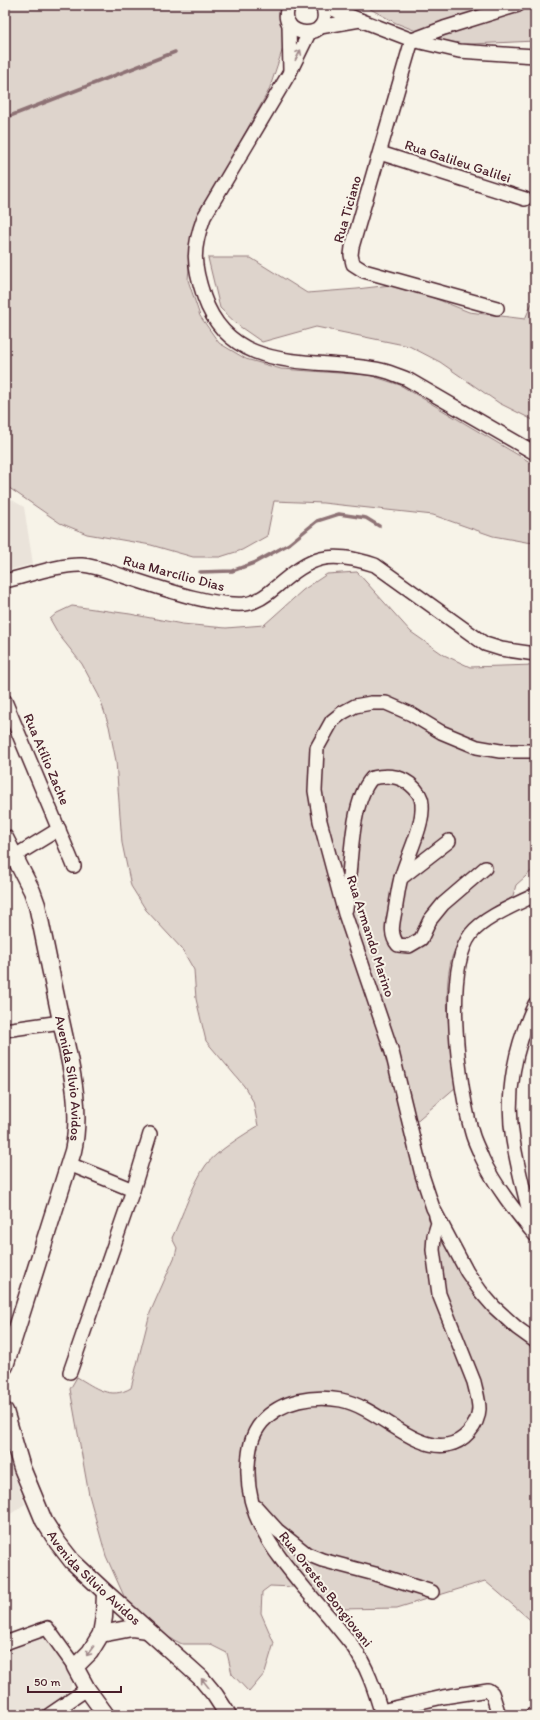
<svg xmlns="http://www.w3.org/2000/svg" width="540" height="1720" viewBox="0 0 540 1720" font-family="Itim,sans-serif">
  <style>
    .built { fill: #eae3da }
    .green { fill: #ded4cc; stroke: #947a7c }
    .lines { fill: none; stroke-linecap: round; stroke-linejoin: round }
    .stream { stroke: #8e7275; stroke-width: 3.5 }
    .minor-casing { stroke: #4a1f2b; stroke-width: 16 }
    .major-casing { stroke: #4a1f2b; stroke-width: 19 }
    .minor { stroke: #f7f3e8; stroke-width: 13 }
    .major { stroke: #f7f3e8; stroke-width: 16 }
    .oneway { stroke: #a0898a }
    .labels { text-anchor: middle; stroke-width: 4; stroke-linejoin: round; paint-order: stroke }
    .street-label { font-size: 14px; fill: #4a1f2b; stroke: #f7f3e8 }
  </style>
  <rect width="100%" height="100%" fill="#f7f3e8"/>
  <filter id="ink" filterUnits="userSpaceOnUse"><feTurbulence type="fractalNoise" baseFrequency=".025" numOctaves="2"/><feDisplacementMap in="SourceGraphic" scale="8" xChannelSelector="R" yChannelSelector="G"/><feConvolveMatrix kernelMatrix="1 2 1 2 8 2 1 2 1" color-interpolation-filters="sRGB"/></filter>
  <g filter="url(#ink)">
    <g class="built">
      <polygon points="5,496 24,507 33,564 5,571"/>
      <polygon points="5,1450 25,1504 5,1518"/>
      <polygon points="48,1636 72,1680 69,1695 33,1715 5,1715 5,1651"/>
    </g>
    <g class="green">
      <polygon points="5,5 279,5 287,36 269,90 192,229 188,280 200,316 219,343 246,359 281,369 369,375 400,385 535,465 535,543 526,542 493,536 433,515 323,503 274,501 267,536 242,550 220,557 193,557 151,545 87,534 60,523 5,485"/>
      <polygon points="363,5 535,5 535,41 452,45 396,23"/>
      <polygon points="208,258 251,258 307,293 357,289 399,284 469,312 525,319 535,296 535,421 499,403 440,362 409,346 316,327 262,342 239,326 220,308"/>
      <path d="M357 572 411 632 444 655 470 667 535 665V868L516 885 512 899C505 902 496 905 490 910 475 921 458 938 452 957 441 996 452 1047 456 1087L406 1130 424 1197 506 1325 528 1345 535 1348V1624L485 1581 397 1608 340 1609 294 1587 270 1586 262 1592 261 1613 274 1643 265 1673 249 1692 232 1674 227 1653 209 1644H182L146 1626 128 1605 106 1556 89 1495 70 1389 77 1377C96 1388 110 1400 131 1388L150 1313 175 1256 177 1248 172 1238C182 1217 193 1183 206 1165 216 1152 243 1135 258 1126L253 1101 244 1086 206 1041 196 999 194 970 182 949 146 910 131 886 122 843 116 761 109 726 99 696 82 664 59 635 50 619 57 613 72 606 130 614 182 624 226 628 264 625 303 590 327 574Z"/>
    </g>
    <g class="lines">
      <g class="stream">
        <polyline points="5,118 175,52"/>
        <polyline points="200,572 232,571 254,563 289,544 317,521 339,514 366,518 379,526"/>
      </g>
      <defs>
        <g id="minor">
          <path d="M289 5C273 39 337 44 322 5"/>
          <polyline points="360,20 412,40 459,51 535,56"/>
          <polyline points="289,24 290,72 309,33"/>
          <polyline points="320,27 360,20 322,5"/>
          <path d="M290 72 204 217C192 250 193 264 204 297 232 378 318 356 381 370 390 372 399 376 407 379L535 453"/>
          <polyline points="380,153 525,199"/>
          <polyline points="497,308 364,271 353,264 351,255 352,247 412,40 444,28 518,5"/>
          <path d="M5 581C27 576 60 564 82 565 96 566 110 572 123 576 158 587 209 606 244 604 256 603 267 595 276 587 312 556 328 550 375 565L485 644 501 649 535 654"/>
          <polyline points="5,701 74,866"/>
          <polyline points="535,751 500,751 477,747 441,732 411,714 386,703 371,703 355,706 342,713 332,721 317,748 315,791 320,821 345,914 392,1052 422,1175 433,1208 467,1272 481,1292 494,1307 517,1328 535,1341"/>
          <polyline points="5,862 59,829"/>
          <polyline points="401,878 449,841"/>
          <path d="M346 909C351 874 349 803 372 778 386 775 398 775 410 784 416 789 422 796 422 804 424 826 407 856 401 878 398 888 397 900 395 911 393 923 389 934 398 945L409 946 421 939 430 920 443 904 485 868"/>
          <polyline points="5,1030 61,1022"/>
          <polyline points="69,1164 133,1190"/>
          <path d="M534 1232C527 1202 518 1171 513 1140 505 1094 515 1046 535 1004"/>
          <path d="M535 1235C515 1211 495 1186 482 1158 479 1150 474 1141 472 1133 459 1089 443 971 471 934 483 918 517 904 535 895"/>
          <polyline points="70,1372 133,1190 150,1134"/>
          <polyline points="256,1507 277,1530 307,1554 322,1560 375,1574 432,1592"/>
          <polyline points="5,1643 47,1628 75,1667"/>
          <polyline points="381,1711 443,1697 488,1690 492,1693 499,1715"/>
          <polyline points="49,1715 87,1689"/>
          <path d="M382 1715C375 1690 367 1666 352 1645 337 1626 321 1607 305 1589 274 1551 246 1519 248 1466 249 1449 251 1435 262 1422 281 1400 314 1395 341 1400 377 1407 414 1451 447 1445 464 1442 478 1426 479 1409 479 1400 476 1391 474 1382L439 1294 433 1250 434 1236 438 1223 436 1216"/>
          <polyline points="532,1715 535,1714"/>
        </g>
        <g id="major">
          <path id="s1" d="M5 838 32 891 37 905C45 942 52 979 60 1016 69 1059 83 1107 73 1151L5 1366"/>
          <path id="s2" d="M5 1411 22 1468 44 1521 58 1543 72 1561 104 1591 201 1678 215 1695 228 1715"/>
          <polyline points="101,1634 104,1617 105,1593"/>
          <polyline points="106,1715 87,1689 75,1667 90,1652 101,1634 132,1628 147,1630"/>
        </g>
      </defs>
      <use href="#minor" class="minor-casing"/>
      <use href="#major" class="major-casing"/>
      <use href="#minor" class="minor"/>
      <use href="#major" class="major"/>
    </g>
    <defs><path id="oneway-shaft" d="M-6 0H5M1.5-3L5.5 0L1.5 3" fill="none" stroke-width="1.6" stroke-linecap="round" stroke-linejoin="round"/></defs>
    <g class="oneway">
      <use href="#oneway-shaft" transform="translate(298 55) rotate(-63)"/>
      <use href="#oneway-shaft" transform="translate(90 1651) rotate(127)"/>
      <use href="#oneway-shaft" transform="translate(205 1683) rotate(-129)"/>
    </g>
  </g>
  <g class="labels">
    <g class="street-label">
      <text transform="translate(458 161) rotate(18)" y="5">Rua Galileu Galilei</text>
      <text transform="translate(347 209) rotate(-74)" y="5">Rua Ticiano</text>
      <text transform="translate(174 573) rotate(15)" y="5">Rua Marcílio Dias</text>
      <text transform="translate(47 759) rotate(67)" y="5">Rua Atílio Zache</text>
      <text transform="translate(371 936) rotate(72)" y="5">Rua Armando Marino</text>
      <text dy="5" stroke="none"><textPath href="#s1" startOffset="251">Avenida Sílvio Avidos</textPath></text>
      <text dy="5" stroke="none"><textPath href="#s2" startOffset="193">Avenida Sílvio Avidos</textPath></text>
      <text transform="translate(326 1589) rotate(52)" y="5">Rua Orestes Bongiovani</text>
    </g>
  </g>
  <rect width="540" height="1720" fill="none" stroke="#f7f3e8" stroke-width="20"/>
  <rect x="10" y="10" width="520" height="1700" fill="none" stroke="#4a1f2b" stroke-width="1.5" filter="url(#ink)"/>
  <path d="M28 1686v6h93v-6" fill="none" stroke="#4a1f2b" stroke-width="2"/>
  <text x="34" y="1686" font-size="12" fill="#4a1f2b" stroke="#f7f3e8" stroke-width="3" paint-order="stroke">50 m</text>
</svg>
